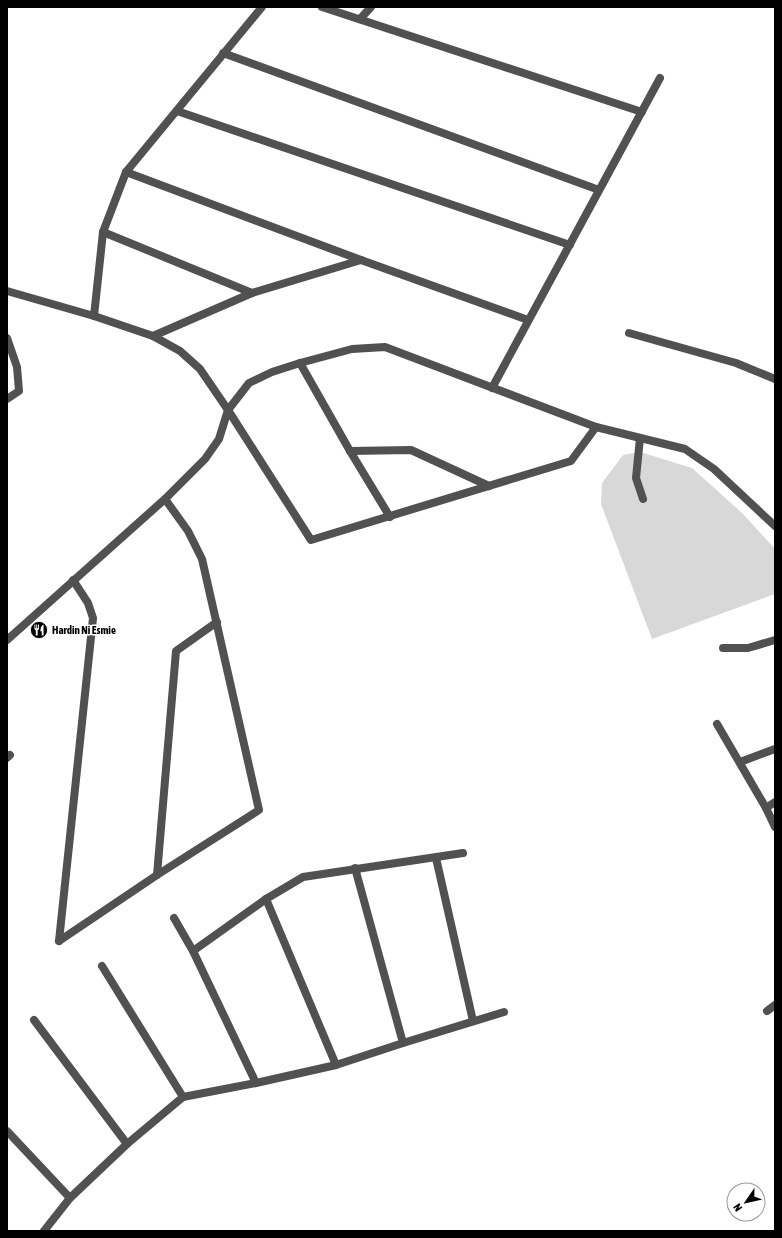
<svg xmlns="http://www.w3.org/2000/svg" width="782" height="1238" viewBox="0 0 782 1238" font-family="'Asap Condensed',sans-serif">
  <style>
    .green { fill: #d8d8d8 }
    .lines { fill: none; stroke-linecap: round; stroke-linejoin: round }
    .service { stroke: #515151; stroke-width: 8 }
    .minor { stroke: #515151; stroke-width: 8 }
    .tertiary { stroke: #515151; stroke-width: 8 }
    .labels { text-anchor: middle; stroke-width: 3; stroke-linejoin: round; paint-order: stroke }
    .poi-label { font-size: 11px; font-weight: bold; fill: #000; stroke: #fff; text-anchor: start }
  </style>
  <rect width="100%" height="100%" fill="#fff"/>
  <polygon class="green" points="640,452 692,468 742,513 775,549 775,594 652,639 601,504 602,483 623,455"/>
  <g class="lines">
    <polyline class="service" points="640,438 636,478 643,499"/>
    <g class="minor">
      <polyline points="322,7 642,112"/>
      <polyline points="360,19 371,7"/>
      <polyline points="223,53 599,190"/>
      <polyline points="177,111 570,245"/>
      <polyline points="126,172 361,260 528,320"/>
      <polyline points="103,232 252,293"/>
      <polyline points="7,291 94,316 153,336 180,351 200,369 228,410 311,540 571,461 596,427"/>
      <polyline points="94,316 103,232 126,172 262,7"/>
      <polyline points="629,333 736,363 775,379"/>
      <polyline points="153,336 252,293 361,260"/>
      <polyline points="7,338 17,367 19,391 7,399"/>
      <polyline points="300,363 350,451 390,517"/>
      <polyline points="492,388 660,78"/>
      <polyline points="350,451 411,450 489,486"/>
      <polyline points="723,648 748,648 775,640"/>
      <polyline points="717,724 766,808 775,827"/>
      <polyline points="7,758 10,755"/>
      <polyline points="740,762 775,749"/>
      <polyline points="766,808 775,802"/>
      <polyline points="436,858 473,1021"/>
      <polyline points="355,868 403,1043"/>
      <polyline points="157,875 176,651 217,622"/>
      <polyline points="266,899 336,1065"/>
      <polyline points="174,918 193,951 256,1083"/>
      <polyline points="59,941 157,875 259,810 202,559 188,531 165,499"/>
      <polyline points="59,941 93,618 88,603 73,580"/>
      <polyline points="193,951 266,899 303,877 463,853"/>
      <polyline points="102,966 183,1097"/>
      <polyline points="767,1011 775,1005"/>
      <polyline points="34,1020 127,1144"/>
      <polyline points="7,1131 70,1198"/>
      <polyline points="44,1231 70,1198 127,1144 183,1097 256,1083 336,1065 403,1043 504,1012"/>
    </g>
    <polyline class="tertiary" points="7,640 165,499 205,459 219,439 228,410 249,383 272,372 300,363 352,349 385,347 596,427 685,449 714,469 775,526"/>
  </g>
  <defs>
    <symbol id="restaurant-disc" viewBox="-11 -11 22 22"><circle r="9.5" fill="#000" stroke="#fff"/><path d="M-5-6h1v4h1v-4h1v4h1v-4h1v5L-1.5 .5V6h-2V.5L-5-1ZM5-6V6H3V1.5H1.5Q1.5-4 5-6Z" fill="#fff"/></symbol>
  </defs>
  <g fill-rule="evenodd">
    <use href="#restaurant-disc" x="29" y="620" width="20" height="20"/>
  </g>
  <g class="labels">
    <g class="poi-label">
      <text x="52" y="634">Hardin Ni Esmie</text>
    </g>
  </g>
  <rect width="782" height="1238" fill="none" stroke="#000000" stroke-width="16"/>
  <g transform="translate(746 1202) rotate(236)"><circle r="19" fill="#ffffff" stroke="#999999"/>
  <path d="M0-3L7 15L0 10L-7 15Z" fill="#000000"/>
  <text y="-6" font-size="11" font-weight="bold" text-anchor="middle" fill="#000000">N</text>
  </g>
</svg>
